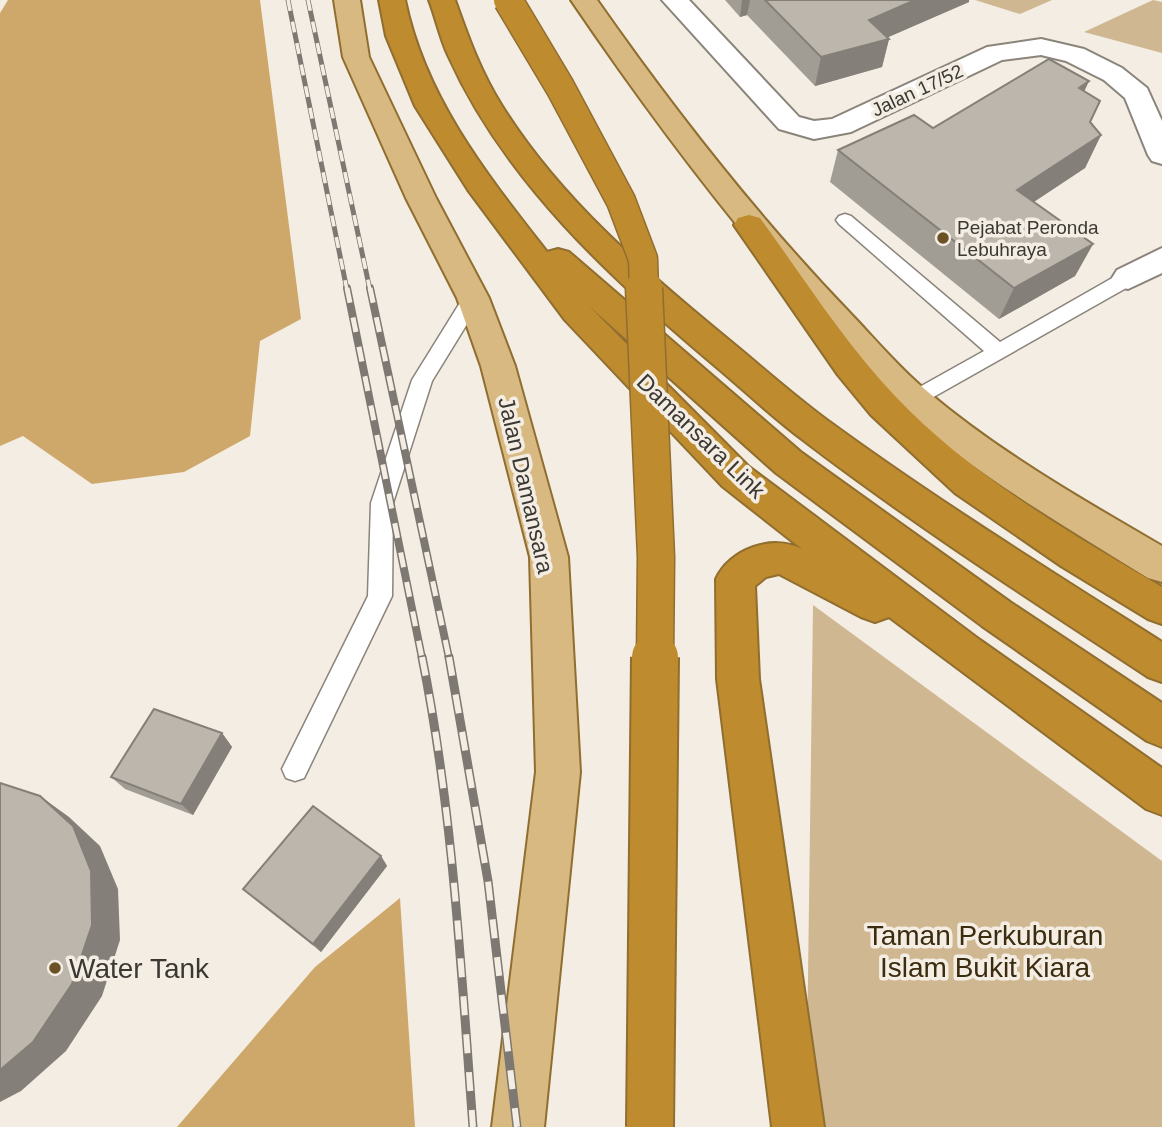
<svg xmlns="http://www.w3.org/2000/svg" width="1162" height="1127" viewBox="0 0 1162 1127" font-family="Helvetica,sans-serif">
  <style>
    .green { fill: #cfb791 }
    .forest { fill: #cea86a }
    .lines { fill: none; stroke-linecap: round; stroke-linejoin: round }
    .lane-casing { stroke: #8a847b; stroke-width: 3 }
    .street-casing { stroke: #8a847b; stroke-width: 4 }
    .primary-casing { stroke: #906e30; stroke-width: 4 }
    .highway-casing { stroke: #906e30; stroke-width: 4 }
    .lane { fill: #fff; fill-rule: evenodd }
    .street { fill: #fff; fill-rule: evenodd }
    .primary { fill: #d8b982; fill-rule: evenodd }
    .highway { fill: #be8b2e; fill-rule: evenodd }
    .rail-far2-casing { stroke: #7d7872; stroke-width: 5 }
    .rail-far1-casing { stroke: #7d7872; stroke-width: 8 }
    .rail-casing { stroke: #7d7872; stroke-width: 9 }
    .rail-far2 { stroke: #f4ede3; stroke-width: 3.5; stroke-dasharray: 11; stroke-linecap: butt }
    .rail-far1 { stroke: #f4ede3; stroke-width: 5; stroke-dasharray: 15; stroke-linecap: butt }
    .rail { stroke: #f4ede3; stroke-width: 6; stroke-dasharray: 19; stroke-linecap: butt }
    .highway-bridge-far2-casing { stroke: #906e30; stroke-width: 31; stroke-linecap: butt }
    .highway-bridge-far1-casing { stroke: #906e30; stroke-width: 39; stroke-linecap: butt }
    .highway-bridge-casing { stroke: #906e30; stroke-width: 50; stroke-linecap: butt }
    .highway-bridge-far2 { stroke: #be8b2e; stroke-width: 28 }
    .highway-bridge-far1 { stroke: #be8b2e; stroke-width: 36 }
    .highway-bridge { stroke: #be8b2e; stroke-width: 46 }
    .wall { fill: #a29d94 }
    .shaded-wall { fill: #847f78 }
    .building { fill: #bcb6ac; stroke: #847f78; stroke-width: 2 }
    .poi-dot { fill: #6b5123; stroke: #f4ede3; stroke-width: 2.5 }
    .labels { text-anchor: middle; stroke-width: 7; stroke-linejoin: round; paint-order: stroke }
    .far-street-label { font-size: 19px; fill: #3b3834; stroke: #f4ede3 }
    .far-poi-label { font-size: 19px; fill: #3b3834; stroke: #f4ede3; text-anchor: start }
    .street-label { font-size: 23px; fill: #3b3834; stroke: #f4ede3 }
    .near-park-label { font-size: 28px; fill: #3c2c0f; stroke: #f4ede3 }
    .near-poi-label { font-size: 28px; fill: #3b3834; stroke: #f4ede3; text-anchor: start }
  </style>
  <rect width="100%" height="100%" fill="#f4ede3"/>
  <g class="green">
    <polygon points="975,0 1052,0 1020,14"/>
    <polygon points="1153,0 1162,2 1162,53 1084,32"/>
    <polygon points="813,605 1162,861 1162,1127 806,1127"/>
  </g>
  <g class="forest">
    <polygon points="8,0 260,0 301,319 260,341 250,436 184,472 92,484 23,436 0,446 0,13"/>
    <polygon points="400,898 415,1127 177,1127 315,967"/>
  </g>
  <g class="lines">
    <defs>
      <g id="lane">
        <polygon points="845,214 851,216 1000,342 1121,273 1135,273 1137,278 1135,283 914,408 907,406 904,400 907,394 984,351 839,224 836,220 839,216"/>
        <polygon points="473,291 480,293 483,298 432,381 393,503 392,596 304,778 295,781 286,778 282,769 368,596 371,503 412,380 466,293"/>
      </g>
      <g id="street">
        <polygon points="662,0 689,0 799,117 814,121 832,119 987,47 1041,39 1084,49 1122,68 1147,88 1162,121 1162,164 1152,161 1148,155 1125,98 1104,80 1066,61 1041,55 1002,60 851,132 814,139 779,129"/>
        <polygon points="1162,248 1162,273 1128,289 1117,286 1112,278 1117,270"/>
      </g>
      <g id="primary">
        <polygon points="334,0 360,0 369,57 436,198 489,298 515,366 568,557 580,772 544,1127 492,1127 536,772 530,557 481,366 457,298 406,198 343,57"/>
        <path d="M571 0H597C674 110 756 215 850 313 875 339 899 368 928 392 999 452 1081 499 1162 546V582L1148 578C1064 526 978 476 904 411 876 387 852 357 827 330 733 227 650 116 571 0Z"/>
      </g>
      <g id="highway">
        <path d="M379 0H405C425 98 487 175 547 252L558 249 569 252 802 453 1010 602 1162 703V747L1147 741 982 626 776 473 589 306 748 466 980 640 1162 768V815L1146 809 889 617 875 622 861 617 779 574 766 577 755 586 759 679 824 1127H772L717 679 716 579C730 549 772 534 802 549L722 486 565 320 468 190 415 106 386 36Z"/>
        <path d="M429 0H455C468 37 481 73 502 106 560 199 645 271 729 340 762 367 793 395 827 420 935 499 1049 570 1162 642V682L1148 677C1031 600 914 525 803 440 772 417 744 390 714 365 610 277 505 182 448 55 440 38 436 18 429 0Z"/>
        <path d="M749 215 760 218C803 277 844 342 895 396 970 475 1068 532 1162 587V624L1148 619 1061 566 955 493 871 415 838 375 734 225 738 218Z"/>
      </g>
    </defs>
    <use href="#lane" class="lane-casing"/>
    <use href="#street" class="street-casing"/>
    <use href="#primary" class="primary-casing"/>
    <use href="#highway" class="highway-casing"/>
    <use href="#lane" class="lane"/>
    <use href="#street" class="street"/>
    <use href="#primary" class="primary"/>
    <use href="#highway" class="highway"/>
    <defs>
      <g id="rail-far2">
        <polyline points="288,0 347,290"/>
        <polyline points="308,0 370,290"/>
      </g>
      <g id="rail-far1">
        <polyline points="347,288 422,658"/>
        <polyline points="370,288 449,658"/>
      </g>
      <g id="rail">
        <path d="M422 657C453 811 461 970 473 1127"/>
        <polyline points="449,657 488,881 517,1127"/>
      </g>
    </defs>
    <use href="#rail-far2" class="rail-far2-casing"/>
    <use href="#rail-far1" class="rail-far1-casing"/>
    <use href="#rail" class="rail-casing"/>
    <use href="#rail-far2" class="rail-far2"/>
    <use href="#rail-far1" class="rail-far1"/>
    <use href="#rail" class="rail"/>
    <defs>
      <polyline id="highway-bridge-far2" points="508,0 560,87 621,201 643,259 644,290"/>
      <polyline id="highway-bridge-far1" points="644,288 656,557 655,658"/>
      <polyline id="highway-bridge" points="650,1127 655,657"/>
    </defs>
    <use href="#highway-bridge-far2" class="highway-bridge-far2-casing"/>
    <use href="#highway-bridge-far1" class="highway-bridge-far1-casing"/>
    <use href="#highway-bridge" class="highway-bridge-casing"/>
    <use href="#highway-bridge-far2" class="highway-bridge-far2"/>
    <use href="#highway-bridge-far1" class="highway-bridge-far1"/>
    <use href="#highway-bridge" class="highway-bridge"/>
  </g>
  <g class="wall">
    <polygon points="725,0 969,0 969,2 887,37 889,39 882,67 815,86 747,15 740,17"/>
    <polygon points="1085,91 1090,122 1101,135 1085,168 1034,202 1093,244 1075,276 999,319 830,182 838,150 933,128"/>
    <polygon points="222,733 232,747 193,815 125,789 111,777"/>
    <polygon points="381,856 387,866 321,952 243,889"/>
  </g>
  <g class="shaded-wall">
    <polygon points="742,0 750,0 747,15 740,17"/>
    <polygon points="915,0 969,0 969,2 875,43 889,39 882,67 815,86 821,57 869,20"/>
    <polygon points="1089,81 1074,114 1079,88"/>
    <polygon points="1101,135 1085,168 1003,222 1017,190"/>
    <polygon points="1093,244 1075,276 999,319 1014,288"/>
    <polygon points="222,733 232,747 193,815 181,804"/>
    <polygon points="40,796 69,817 100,846 118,889 120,940 102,996 66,1051 21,1091 0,1102 0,1070"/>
    <polygon points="381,856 387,866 321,952 313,944"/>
  </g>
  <g class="building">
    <polygon points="765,0 915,0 869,20 889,39 821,57"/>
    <polygon points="1049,59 1089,81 1079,88 1100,101 1090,122 1101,135 1017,190 1093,244 1014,288 838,150 914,115 933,128"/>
    <polygon points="154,709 222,733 181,804 111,777"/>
    <polygon points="0,783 40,796 73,826 91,871 92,925 72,984 33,1042 0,1070"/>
    <polygon points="313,806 381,856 313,944 243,889"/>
  </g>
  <g class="poi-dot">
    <circle cx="943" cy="238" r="7"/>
    <circle cx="55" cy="968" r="7"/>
  </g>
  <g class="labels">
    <g class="far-street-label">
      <text transform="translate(917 90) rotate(-25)" y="7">Jalan 17/52</text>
    </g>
    <g class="far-poi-label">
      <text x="957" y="234">Pejabat Peronda<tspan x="957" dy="22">Lebuhraya</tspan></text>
    </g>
    <g class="street-label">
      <text transform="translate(701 436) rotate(44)" y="8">Damansara Link</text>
      <text transform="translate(526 485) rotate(77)" y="8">Jalan Damansara</text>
    </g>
    <g class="near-park-label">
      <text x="985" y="945">Taman Perkuburan<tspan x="985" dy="32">Islam Bukit Kiara</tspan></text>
    </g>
    <g class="near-poi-label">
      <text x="69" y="978">Water Tank</text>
    </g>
  </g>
</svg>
